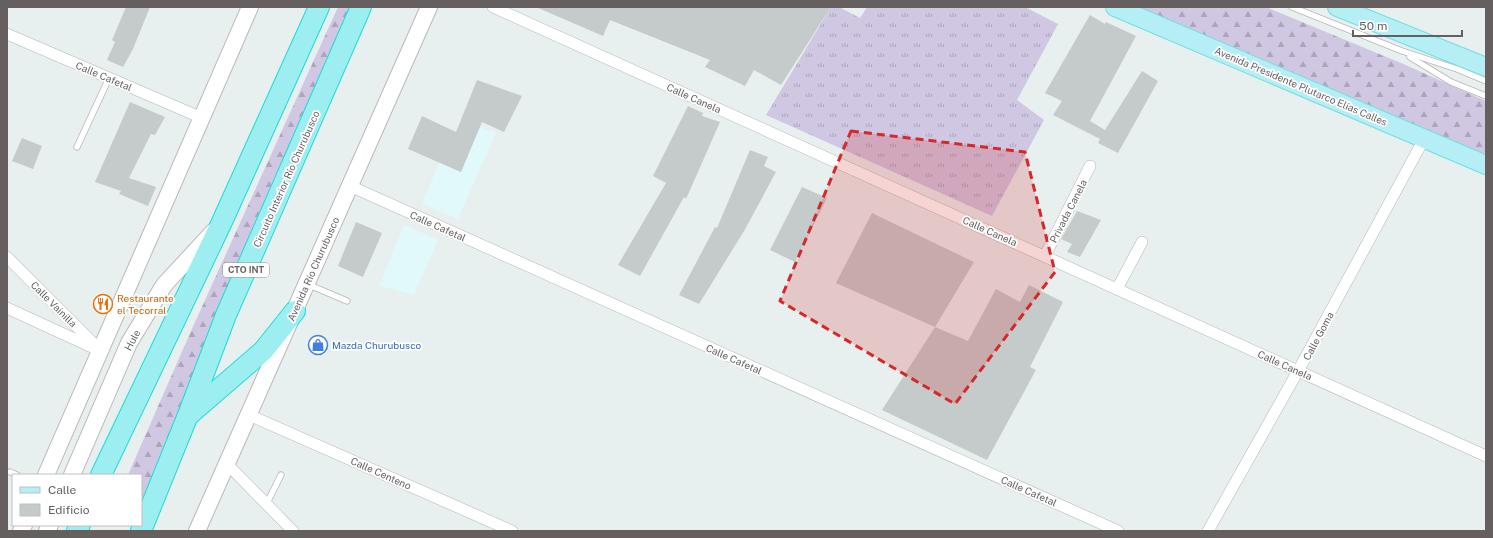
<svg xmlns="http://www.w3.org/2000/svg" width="1493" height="538" viewBox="0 0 1493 538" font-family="'Public Sans',sans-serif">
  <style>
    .commercial { fill: #e1f9fa }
    .grass { fill: url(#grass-tufts) }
    .forest { fill: url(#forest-firs) }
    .building { fill: #c4cbca }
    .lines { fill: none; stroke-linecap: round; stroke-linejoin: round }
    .service-casing { stroke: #bab5b5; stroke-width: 7 }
    .minor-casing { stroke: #bab5b5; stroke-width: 12 }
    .secondary-casing { stroke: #bdb6b7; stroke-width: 18 }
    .primary-casing { stroke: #6ee0e2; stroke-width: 20 }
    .motorway-casing { stroke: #1bdcd8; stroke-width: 22 }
    .service { stroke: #fff; stroke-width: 5.5 }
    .minor { stroke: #fff; stroke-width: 11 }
    .secondary { stroke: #fff; stroke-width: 16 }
    .primary { stroke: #b6eef6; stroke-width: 18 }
    .motorway { stroke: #9deef1; stroke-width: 20 }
    .marked { fill: #d62828; fill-opacity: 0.2; stroke: #d62828; stroke-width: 3; stroke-dasharray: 8 5; stroke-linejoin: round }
    .labels { text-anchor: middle; stroke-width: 3.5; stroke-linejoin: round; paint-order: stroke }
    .shield { fill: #fff; stroke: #948f90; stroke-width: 1 }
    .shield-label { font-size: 9px; font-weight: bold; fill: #665f60 }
    .street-label { font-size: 10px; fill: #665f60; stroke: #fff }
    .food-label { font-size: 10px; fill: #c56008; stroke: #fff; text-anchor: start }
    .shop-label { font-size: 10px; fill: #366cbe; stroke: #fff; text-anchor: start }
  </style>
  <defs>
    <pattern id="grass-tufts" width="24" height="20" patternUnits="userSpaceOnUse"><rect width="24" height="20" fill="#d0c7e3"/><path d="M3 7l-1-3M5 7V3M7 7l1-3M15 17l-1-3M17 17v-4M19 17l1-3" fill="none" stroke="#ada5bb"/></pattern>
    <pattern id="forest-firs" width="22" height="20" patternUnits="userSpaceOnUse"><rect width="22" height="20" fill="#d0c7e3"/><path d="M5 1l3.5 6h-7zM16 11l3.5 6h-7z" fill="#ada5bb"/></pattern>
  </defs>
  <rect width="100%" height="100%" fill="#e8efef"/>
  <g class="commercial">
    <polygon points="480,127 496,133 458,219 422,204 439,163 461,172"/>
    <polygon points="404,225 438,240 414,295 379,286"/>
  </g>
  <polygon class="grass" points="831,7 839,7 860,18 867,7 1025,7 1058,24 1017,100 1044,120 992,216 766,115"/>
  <g class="forest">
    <polygon points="338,7 354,7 141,510 141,475 128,475 191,331"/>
    <polygon points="1127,7 1266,7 1401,63 1486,101 1486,160"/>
  </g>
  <g class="building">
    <polygon points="126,7 150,7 133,49 123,67 107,60 115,42 112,40"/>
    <polygon points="536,7 831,7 781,85 754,70 745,86 705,67 710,60 610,20 603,36"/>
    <polygon points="1090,15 1105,24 1106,22 1136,36 1090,121 1105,130 1142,71 1158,81 1118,153 1098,143 1100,139 1053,115 1062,101 1045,93"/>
    <polygon points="477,80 522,96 504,132 482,122 461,172 408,149 422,116 456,132"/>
    <polygon points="130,102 165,117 155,135 151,134 129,178 156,187 148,206 119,194 121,191 95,182"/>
    <polygon points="688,106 703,113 702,116 720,122 686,199 684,197 640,276 618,265 666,183 653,176"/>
    <polygon points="22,138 42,146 33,169 12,161"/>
    <polygon points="750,150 768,157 764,166 776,172 744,231 699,304 679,295 715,227 717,228"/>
    <polygon points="802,187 827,198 795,262 770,250"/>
    <polygon points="1077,211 1101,220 1080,257 1067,252 1072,244 1061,239"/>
    <polygon points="872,213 974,262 935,327 836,283"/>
    <polygon points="356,222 382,233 363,277 338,266"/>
    <polygon points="1029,285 1063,302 1030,367 1036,370 987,460 882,410 935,327 968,341 996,289 1020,302"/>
  </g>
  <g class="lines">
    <defs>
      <g id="service">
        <polyline points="1292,7 1402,51 1457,69 1486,81"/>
        <polyline points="1410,57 1451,82 1486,96"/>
        <polyline points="77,147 109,78"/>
        <polyline points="307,284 347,301"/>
        <polyline points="10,472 17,475"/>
        <polyline points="267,503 281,475"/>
      </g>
      <g id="minor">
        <polyline points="493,7 1486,456"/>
        <polyline points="7,34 202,118"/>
        <polyline points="350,186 1118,531"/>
        <polyline points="1045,256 1090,166"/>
        <polyline points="7,257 100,350"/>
        <polyline points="1117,289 1142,242"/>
        <polyline points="7,308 94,348"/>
        <polyline points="249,415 512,531"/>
        <polyline points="227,464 293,531"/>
        <polyline points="1208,531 1298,371 1424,139"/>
      </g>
      <g id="secondary">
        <polyline points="46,475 250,7"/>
        <polyline points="72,475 129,343 164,285 214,231"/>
        <polyline points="21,531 24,525"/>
        <polyline points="47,531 50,525"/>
        <polyline points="197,531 429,7"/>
      </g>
      <g id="primary">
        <polyline points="1115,7 1486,165"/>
        <polyline points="1337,7 1486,67"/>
      </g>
      <g id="motorway">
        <polyline points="190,414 263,351 295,311"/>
        <polyline points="101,475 221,224 319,7"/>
        <polyline points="77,531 80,525"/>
        <polyline points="141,531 188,415 226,315 361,7"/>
      </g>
    </defs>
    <use href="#service" class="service-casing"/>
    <use href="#minor" class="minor-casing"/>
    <use href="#secondary" class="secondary-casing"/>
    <use href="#primary" class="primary-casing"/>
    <use href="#motorway" class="motorway-casing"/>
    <use href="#service" class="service"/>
    <use href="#minor" class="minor"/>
    <use href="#secondary" class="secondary"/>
    <use href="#primary" class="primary"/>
    <use href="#motorway" class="motorway"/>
  </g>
  <path class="marked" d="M851 131 1025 152 1055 272 955 404 780 301Z"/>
  <defs>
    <symbol id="restaurant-ring" viewBox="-11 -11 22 22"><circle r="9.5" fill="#fff" stroke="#e8710a" stroke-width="1.5"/><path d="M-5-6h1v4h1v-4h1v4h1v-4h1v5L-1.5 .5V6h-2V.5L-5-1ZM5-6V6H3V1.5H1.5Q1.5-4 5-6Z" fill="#e8710a"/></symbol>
    <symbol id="shop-ring" viewBox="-11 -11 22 22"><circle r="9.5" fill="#fff" stroke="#3f7fe0" stroke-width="1.5"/><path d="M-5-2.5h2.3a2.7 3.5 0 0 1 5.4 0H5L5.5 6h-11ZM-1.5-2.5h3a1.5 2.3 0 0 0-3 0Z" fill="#3f7fe0"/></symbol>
  </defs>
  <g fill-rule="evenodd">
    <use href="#restaurant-ring" x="92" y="293" width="22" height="22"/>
    <use href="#shop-ring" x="307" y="334" width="22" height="22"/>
  </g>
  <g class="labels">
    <rect class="shield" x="223" y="263" width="46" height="14" rx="3"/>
    <g class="shield-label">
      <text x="246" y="273">CTO INT</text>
    </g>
    <g class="street-label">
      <text transform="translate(104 76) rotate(23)" y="4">Calle Cafetal</text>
      <text transform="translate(1301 86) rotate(23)" y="4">Avenida Presidente Plutarco Elías Calles</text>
      <text transform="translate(694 98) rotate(24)" y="4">Calle Canela</text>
      <text transform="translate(286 179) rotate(-66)" y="4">Circuito Interior Río Churubusco</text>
      <text transform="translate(1068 211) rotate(-63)" y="4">Privada Canela</text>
      <text transform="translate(438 226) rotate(24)" y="4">Calle Cafetal</text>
      <text transform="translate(990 231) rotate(24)" y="4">Calle Canela</text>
      <text transform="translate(313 269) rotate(-66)" y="4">Avenida Río Churubusco</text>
      <text transform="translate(54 304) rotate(45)" y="4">Calle Vainilla</text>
      <text transform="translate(1318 336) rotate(-62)" y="4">Calle Goma</text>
      <text transform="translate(132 340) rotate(-62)" y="4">Hule</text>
      <text transform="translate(734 359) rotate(24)" y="4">Calle Cafetal</text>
      <text transform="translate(1285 365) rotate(24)" y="4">Calle Canela</text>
      <text transform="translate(381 473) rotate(24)" y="4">Calle Centeno</text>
      <text transform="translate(1029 491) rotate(24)" y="4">Calle Cafetal</text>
    </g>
    <g class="food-label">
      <text x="117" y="302">Restaurante<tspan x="117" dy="12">el Tecorral</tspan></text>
    </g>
    <g class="shop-label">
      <text x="332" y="349">Mazda Churubusco</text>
    </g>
  </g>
  <rect width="1493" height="538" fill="none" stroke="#665f60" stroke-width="16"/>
  <rect x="12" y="474" width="130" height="52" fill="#ffffff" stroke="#c2bfbf"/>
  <rect x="20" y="487" width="20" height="6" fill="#b6eef6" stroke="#c2bfbf"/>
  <text x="48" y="494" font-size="12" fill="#665f60">Calle</text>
  <rect x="20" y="504" width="20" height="12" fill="#c4cbca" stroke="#c2bfbf"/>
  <text x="48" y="514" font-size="12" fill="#665f60">Edificio</text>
  <path d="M1353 30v6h109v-6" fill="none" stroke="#665f60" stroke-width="2"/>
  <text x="1359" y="30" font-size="12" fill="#665f60" stroke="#ffffff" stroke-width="3" paint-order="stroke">50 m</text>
</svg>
